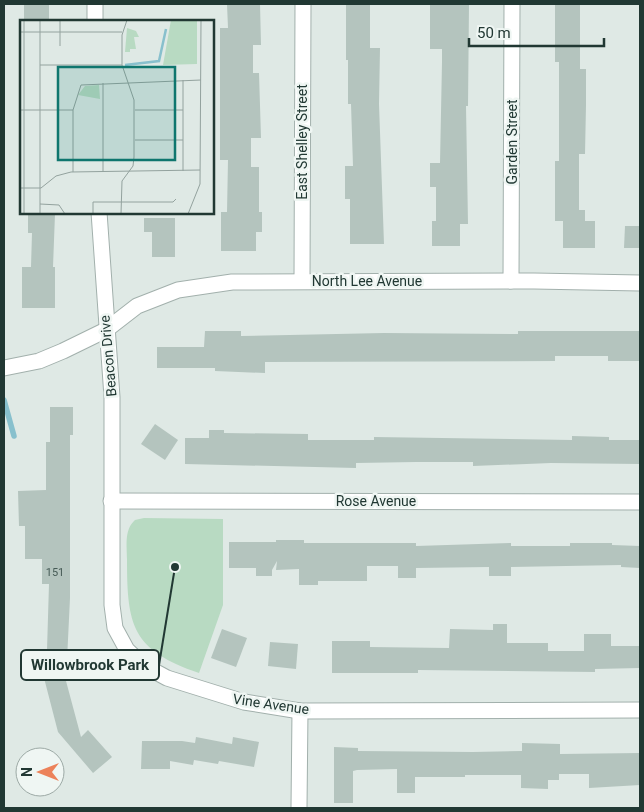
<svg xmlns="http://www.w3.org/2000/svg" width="644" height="812" viewBox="0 0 644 812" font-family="Roboto,sans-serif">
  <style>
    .green { fill: #b8dac2 }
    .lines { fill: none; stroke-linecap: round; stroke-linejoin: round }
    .stream { stroke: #88c0cd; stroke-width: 5.5 }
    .building { fill: #b4c4be }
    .minor-casing { stroke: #a2b0ac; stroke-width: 17 }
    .tertiary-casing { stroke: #a2b0ac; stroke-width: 17 }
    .minor { stroke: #fff; stroke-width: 15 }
    .tertiary { stroke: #fff; stroke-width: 15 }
    .labels { text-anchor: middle; stroke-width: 5; stroke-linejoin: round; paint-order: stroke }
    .number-label { font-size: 11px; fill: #465b56 }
    .street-label { font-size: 14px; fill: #213833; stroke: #eff6f3 }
    .inset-river { fill: none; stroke: #88c0cd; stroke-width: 2.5 }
    .inset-road { fill: none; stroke: #93a29e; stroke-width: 1 }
    .view { fill: #0f766e; fill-opacity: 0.15; stroke: #0f766e; stroke-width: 2.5 }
    .inset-edge { fill: none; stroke: #213833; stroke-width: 2.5 }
    .leader { fill: none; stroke: #213833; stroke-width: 2 }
    .callout-dot { fill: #213833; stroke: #eff6f3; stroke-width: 2 }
    .callout { fill: #eff6f3; stroke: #213833; stroke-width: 2 }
    .callout-label { font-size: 15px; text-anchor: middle; font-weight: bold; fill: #213833 }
  </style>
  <rect width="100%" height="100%" fill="#dfe9e5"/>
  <path class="green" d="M144 518 223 519V605L199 673C132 650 127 626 127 559 127 545 124 530 135 520Z"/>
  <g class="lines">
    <polyline class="stream" points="4,400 14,436"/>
  </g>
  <g class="building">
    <rect x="24" y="4" width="25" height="17"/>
    <polygon points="227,4 260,4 261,45 253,45 253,73 259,73 261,138 251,138 251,167 259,167 259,212 262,212 262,232 256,232 256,251 221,251 221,212 227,212 228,160 220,160 220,28 228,28"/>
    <polygon points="346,4 370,4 370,48 380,48 379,104 384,244 350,244 350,199 345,199 345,166 353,166 351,104 348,104 348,60 346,60"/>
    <polygon points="430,4 469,4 468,106 466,106 468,224 460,224 460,246 432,246 432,221 436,221 436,187 430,187 430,163 440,163 442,62 442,49 430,49"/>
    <polygon points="555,4 580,4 580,69 586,69 586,105 585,154 579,154 579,210 585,210 585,221 595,221 595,248 563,248 563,221 555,221 555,161 559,161 559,62 555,62"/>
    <polygon points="28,213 55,214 53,267 55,267 55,308 22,308 22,267 31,267 32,233 28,233"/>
    <polygon points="144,218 175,218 175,257 152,257 152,232 144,232"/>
    <polygon points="625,226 640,226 640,248 624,248"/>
    <polygon points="205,331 241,331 241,336 384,333 518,334 518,331 640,331 640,361 608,361 608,356 555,356 555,361 265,362 265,373 215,371 215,368 157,368 157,347 204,347"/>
    <polygon points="50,407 73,407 73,435 70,435 70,598 66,681 81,737 88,730 112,757 93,773 58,732 43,674 43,650 47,650 49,584 42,584 42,559 25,559 25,526 19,526 18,491 46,490 46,442 50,442"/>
    <polygon points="155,424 178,440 165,460 141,444"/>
    <polygon points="209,430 224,430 224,433 308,434 308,440 374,440 374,437 572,440 572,436 609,437 609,440 640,440 640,464 551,463 473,466 473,462 416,462 356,463 356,468 185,464 185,438 209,438"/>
    <polygon points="276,540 304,540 304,543 416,543 416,546 511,543 511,546 570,546 570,543 612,543 612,545 640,546 640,568 621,567 621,565 511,567 511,576 489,576 489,567 416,568 416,578 398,578 398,566 367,566 367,581 318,581 318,585 299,585 299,569 276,570 277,561 272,570 272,576 256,576 256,568 229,568 229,542 276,542"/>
    <polygon points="493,624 507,624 507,643 548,643 548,651 584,651 584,634 611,634 611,646 640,646 640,668 595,669 595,672 418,670 418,673 332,673 332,641 370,641 370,647 449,648 450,629 493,630"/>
    <polygon points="222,629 247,638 236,667 211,658"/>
    <polygon points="270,642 298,644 296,669 268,666"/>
    <polygon points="196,737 232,744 233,737 259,742 254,767 219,761 218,764 194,760 193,765 170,761 170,769 141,769 142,741 182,741 195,743"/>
    <polygon points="522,743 560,744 560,754 640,753 640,785 589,788 589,774 559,774 559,780 548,780 548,789 521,788 521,775 465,775 465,777 415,777 415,793 397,793 397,769 357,770 353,771 353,803 334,803 334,747 358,748 358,751 473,752 522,751"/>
  </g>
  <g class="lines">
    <defs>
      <g id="minor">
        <polyline points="95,21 95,4"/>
        <polyline points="99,212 112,397 112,605 115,628 127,650 143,665 167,678 244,702 300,711 640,710"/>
        <polyline points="302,280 303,4"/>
        <polyline points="511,281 512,4"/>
        <polyline points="111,501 640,502"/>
        <polyline points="299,808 300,711"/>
      </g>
      <polyline id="tertiary" points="4,368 39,361 63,351 106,330 137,306 178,290 232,282 534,281 640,283"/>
    </defs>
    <use href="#minor" class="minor-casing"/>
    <use href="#tertiary" class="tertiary-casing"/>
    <use href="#minor" class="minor"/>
    <use href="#tertiary" class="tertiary"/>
  </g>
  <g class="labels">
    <g class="number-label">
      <text x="55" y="576">151</text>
    </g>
    <g class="street-label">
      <text transform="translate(302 142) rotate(-90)" y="5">East Shelley Street</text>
      <text transform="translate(512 142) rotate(-90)" y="5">Garden Street</text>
      <text x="367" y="286">North Lee Avenue</text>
      <text transform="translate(108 356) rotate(-95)" y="5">Beacon Drive</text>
      <text x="376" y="506">Rose Avenue</text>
      <text transform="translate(271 704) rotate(8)" y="5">Vine Avenue</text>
    </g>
  </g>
  <g transform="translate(20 20)">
    <rect width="194" height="194" fill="#dfe9e5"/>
    <path d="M151 0H177V44L143 45ZM107 8 116 11 119 17H114L116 29H110V32H105ZM65 66 79 65 80 79 58 75Z" fill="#b8dac2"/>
    <path class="inset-river" d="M105 45 139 41 146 9"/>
    <path class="inset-road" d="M20 0V194M0 12H102M40 26V0M20 45H102M0 90H53M115 90H163M115 120H163M163 151V60M53 152V90L61 65 181 60M83 152V63M0 168H21L36 156 51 152 180 150M20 184 39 185 45 194M4 194V0M73 194V182H153L156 179M101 194 102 161 113 146 114 137V80L102 45V15L107 0M168 194 180 164 181 0"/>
    <path class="view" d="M38 47H155V140H38Z"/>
    <rect width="194" height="194" class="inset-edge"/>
  </g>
  <path class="leader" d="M175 567L159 665"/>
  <circle class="callout-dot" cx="175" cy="567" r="5"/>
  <rect class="callout" x="21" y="650" width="138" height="30" rx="5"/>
  <g class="callout-label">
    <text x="90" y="670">Willowbrook Park</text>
  </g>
  <rect width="644" height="812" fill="none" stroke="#213833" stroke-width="10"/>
  <g transform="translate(40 772) rotate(270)"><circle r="24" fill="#eff6f3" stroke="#9daaa6"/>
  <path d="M0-4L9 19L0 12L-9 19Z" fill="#ec825a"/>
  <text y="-8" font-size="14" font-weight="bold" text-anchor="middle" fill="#213833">N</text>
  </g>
  <path d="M469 38v8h135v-8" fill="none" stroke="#213833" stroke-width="2.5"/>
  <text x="477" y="38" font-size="15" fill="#213833" stroke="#eff6f3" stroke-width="4" paint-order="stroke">50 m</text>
</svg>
